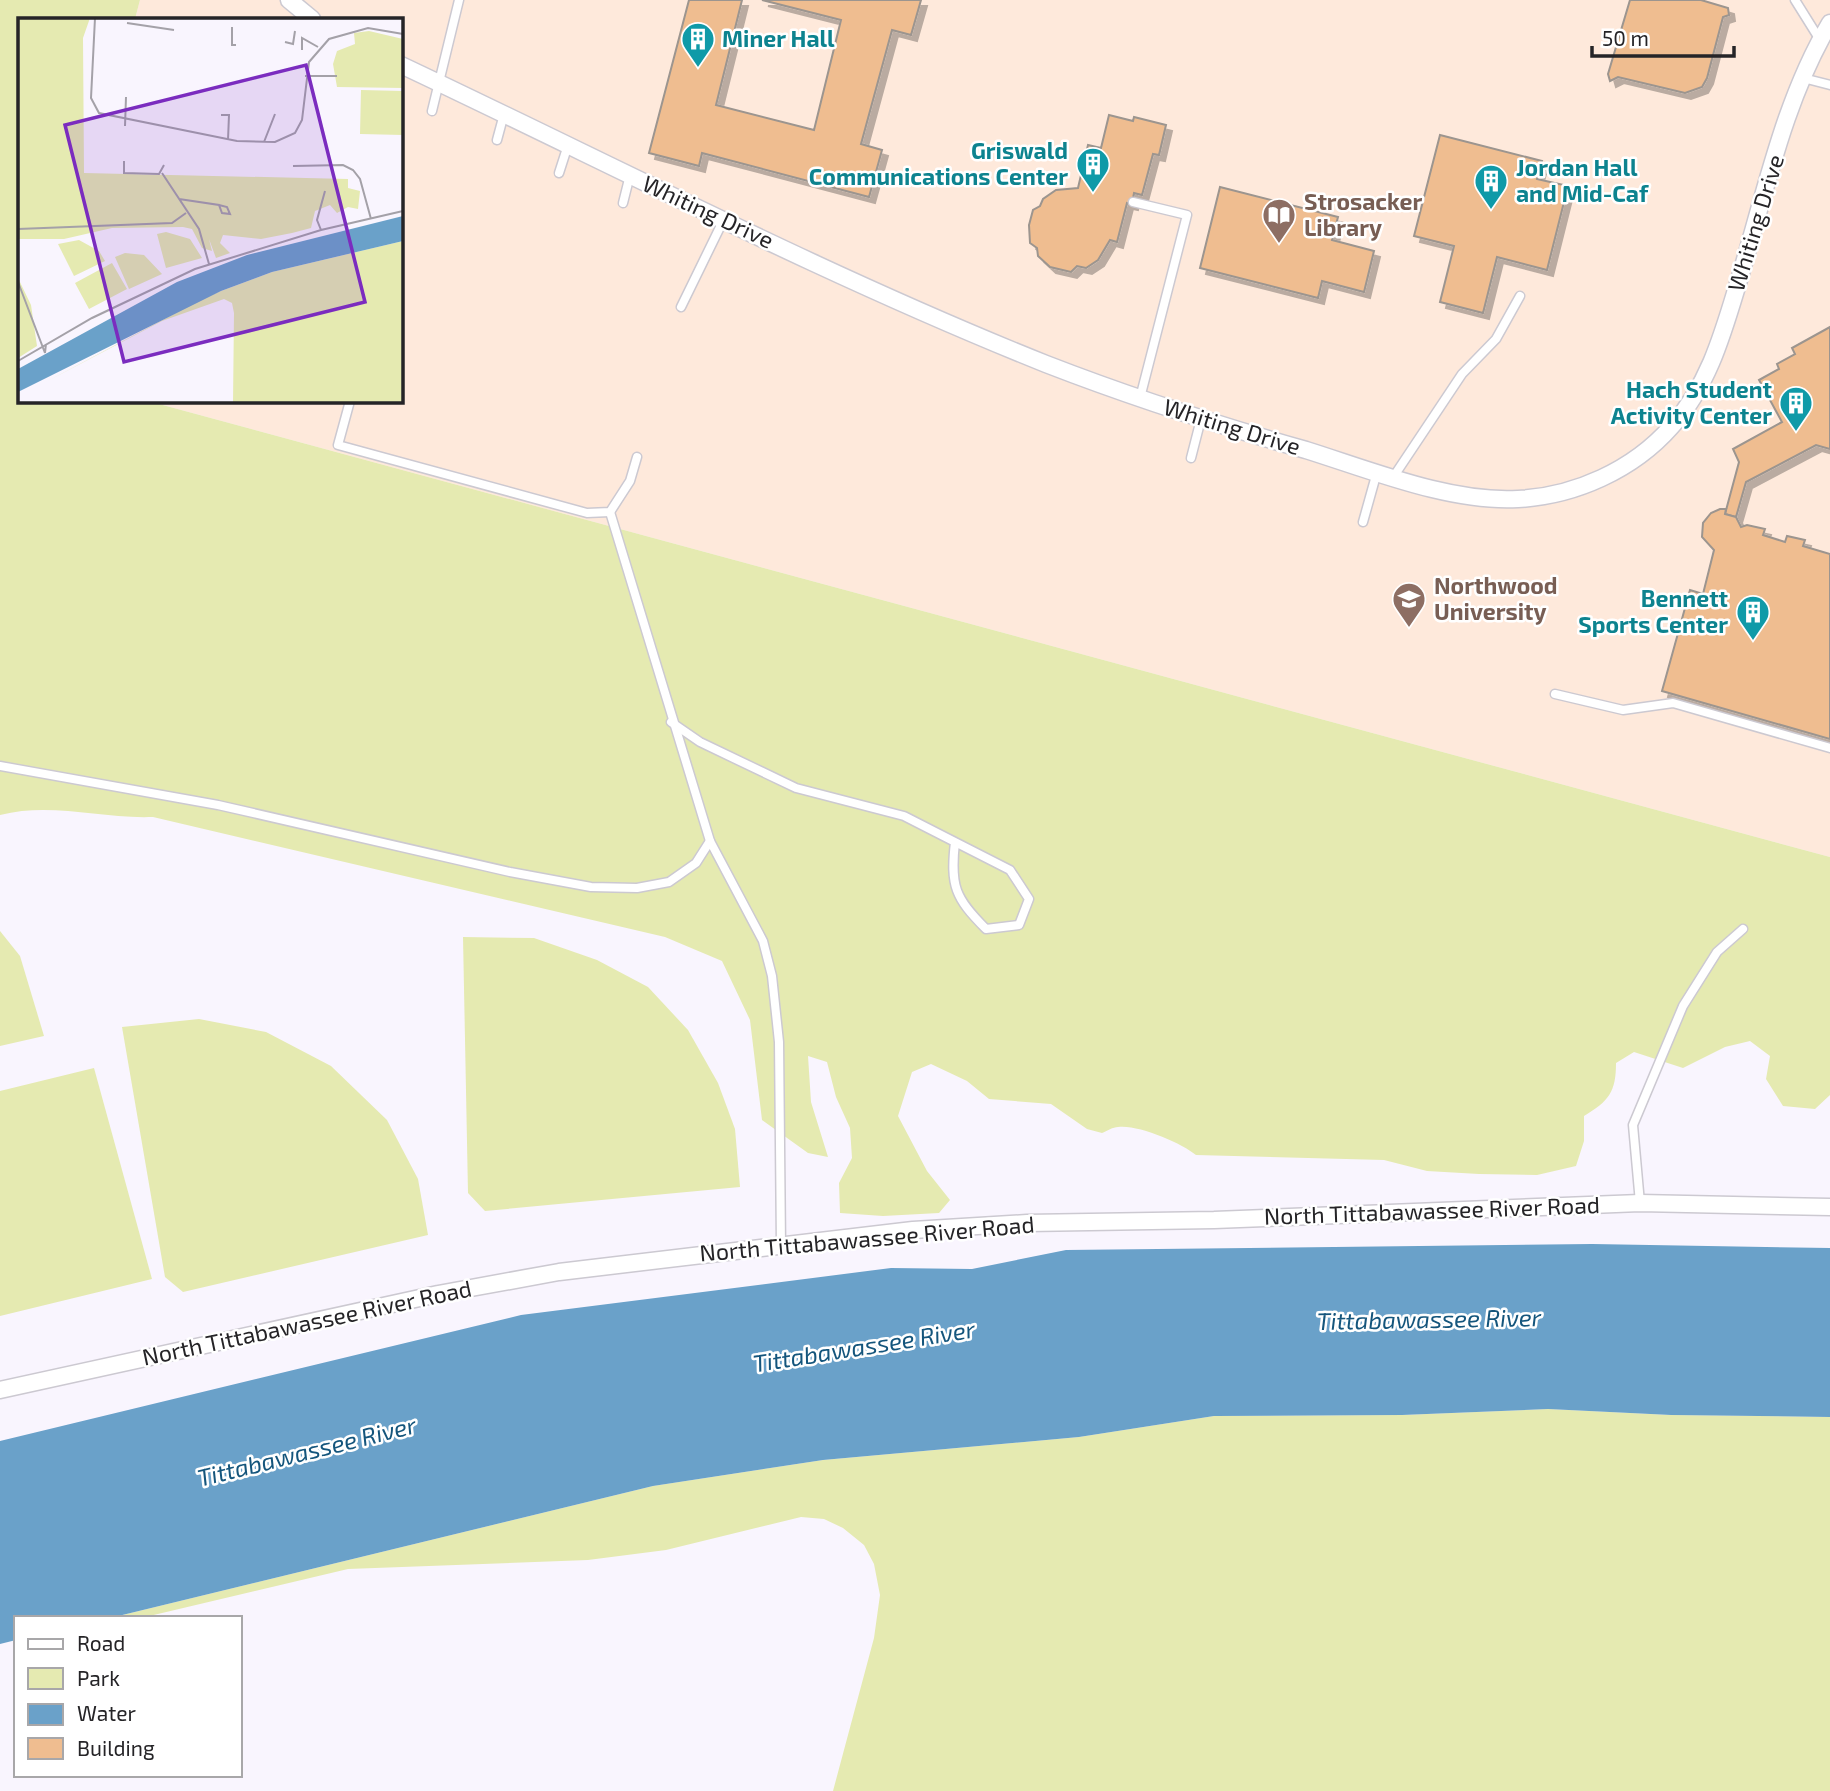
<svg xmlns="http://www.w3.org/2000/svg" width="1830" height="1791" viewBox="0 0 1830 1791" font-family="'Exo 2',sans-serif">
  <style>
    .education { fill: #fee9db }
    .green { fill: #e5eab1 }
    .water { fill: #6aa1c9 }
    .building { fill: #efbd90; stroke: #9c958f; stroke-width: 2; filter: url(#shadow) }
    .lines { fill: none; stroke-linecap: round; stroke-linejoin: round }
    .service-casing { stroke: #ccc9d1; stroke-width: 11 }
    .minor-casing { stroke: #ccc9d1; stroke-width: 19 }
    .service { stroke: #fff; stroke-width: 8 }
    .minor { stroke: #fff; stroke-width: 16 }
    .labels { text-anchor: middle; stroke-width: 5; stroke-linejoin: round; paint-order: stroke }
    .culture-label { font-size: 23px; font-weight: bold; fill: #0d838f; stroke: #fff; text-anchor: end }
    .education-label { font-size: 23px; font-weight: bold; fill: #785e54; stroke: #fff; text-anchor: start }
    .street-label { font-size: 23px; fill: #252427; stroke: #fff }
    .water-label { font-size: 24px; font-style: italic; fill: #14557c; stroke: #fff }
    .inset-road { fill: none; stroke: #a4a1a8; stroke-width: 2 }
    .view { fill: #7b2cbf; fill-opacity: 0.15; stroke: #7b2cbf; stroke-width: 3.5 }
    .inset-edge { fill: none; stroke: #252427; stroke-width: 3.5 }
  </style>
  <defs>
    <filter id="shadow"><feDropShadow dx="6" dy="6" stdDeviation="0" flood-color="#0004"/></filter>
  </defs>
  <rect width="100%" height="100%" fill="#f9f5fe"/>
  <polygon class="education" points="140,0 1830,0 1830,857 148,401 401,401 401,19 135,19"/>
  <g class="green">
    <path d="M0 0H140L135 19H19V401H148L1830 857V1095L1815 1109 1783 1106 1766 1079 1770 1056 1750 1041 1725 1047 1683 1068 1634 1052 1616 1063C1616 1092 1609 1101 1584 1116V1141L1576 1166 1537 1175 1479 1174 1427 1171 1384 1160 1196 1155C1182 1143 1137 1124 1118 1127 1113 1127 1107 1131 1102 1133L1087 1129 1051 1104 989 1099 967 1081 931 1064 912 1072 898 1116 927 1171 950 1200 939 1213 883 1216 840 1213 839 1183 852 1158 850 1128 836 1097 827 1062 808 1056 811 1102 828 1157 808 1153 762 1120 750 1020 722 961 665 937 153 817C100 819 52 802 0 815Z"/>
    <polygon points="0,931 20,956 44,1036 0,1046"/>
    <polygon points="463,937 534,938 597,960 648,987 688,1030 718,1083 735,1129 740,1187 485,1211 468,1193"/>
    <polygon points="199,1019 266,1032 331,1066 387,1120 418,1179 428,1235 183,1292 165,1277 122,1027"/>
    <polygon points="94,1068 152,1279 0,1316 0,1091"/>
    <polygon points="1548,1409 1671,1415 1830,1417 1830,1791 833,1791 874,1638 880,1595 874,1564 864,1545 843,1528 824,1519 801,1517 666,1550 588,1560 348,1569 141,1618 110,1618 653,1486 823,1460 1079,1437 1214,1416 1402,1415"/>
  </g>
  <polygon class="water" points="1592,1244 1830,1248 1830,1417 1671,1415 1548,1409 1402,1415 1214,1416 1079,1437 823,1460 653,1486 110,1618 16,1618 16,1640 0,1644 0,1441 521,1315 891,1268 972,1269 1066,1250"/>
  <g class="building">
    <polygon points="689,0 742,0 716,105 814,130 841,20 762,0 921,0 911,35 892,30 861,144 882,150 869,197 702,153 699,166 649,153"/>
    <polygon points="1630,0 1701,0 1728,8 1729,15 1723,17 1707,78 1702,87 1685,93 1618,77 1610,81 1608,74"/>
    <polygon points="1109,115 1133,121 1134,117 1166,125 1159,155 1153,154 1142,195 1134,193 1132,204 1127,203 1117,242 1110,240 1098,260 1086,268 1077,266 1071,272 1050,267 1038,256 1037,248 1030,243 1029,225 1033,210 1040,206 1043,199 1056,190 1078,188 1088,145 1101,148"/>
    <polygon points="1440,135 1542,161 1537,179 1568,186 1547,270 1497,257 1483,313 1440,302 1454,246 1414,236"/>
    <polygon points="1220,187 1338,217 1332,240 1374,251 1364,292 1322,281 1318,298 1200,268"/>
    <polygon points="1830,327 1830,449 1816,445 1746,482 1736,517 1725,514 1739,462 1733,449 1782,422 1759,380 1779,369 1777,364 1795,354 1792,348"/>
    <polygon points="1720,509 1726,509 1725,514 1736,517 1741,527 1747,525 1765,529 1763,535 1785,542 1787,536 1805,540 1803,546 1830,554 1830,739 1662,691 1690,590 1703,594 1714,550 1702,537 1703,523 1711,513"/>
  </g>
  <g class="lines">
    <defs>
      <g id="service">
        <polyline points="1795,0 1820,40"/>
        <polyline points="1803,78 1830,85"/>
        <polyline points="432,111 459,0"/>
        <polyline points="497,140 504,114"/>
        <polyline points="559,173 568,145"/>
        <polyline points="1133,202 1187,215 1140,398"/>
        <polyline points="623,203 630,175"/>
        <polyline points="681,307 724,219"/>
        <polyline points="350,401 338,445 587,513 610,512 630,481 637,457"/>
        <polyline points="1191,458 1201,419"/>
        <polyline points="1394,476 1462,374 1496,339 1520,296"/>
        <polyline points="610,512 710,841 763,941 772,976 779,1042 781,1247"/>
        <polyline points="1363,522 1377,472"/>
        <polyline points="1555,694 1623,710 1673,703 1830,748"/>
        <path d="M671 722 700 742 796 788 904 816 955 842C950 886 955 898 986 929L1019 925 1029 899 1010 870 955 842"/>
        <polyline points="0,766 218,805 510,872 591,887 637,888 669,882 696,863 710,841"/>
        <polyline points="1640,1203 1633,1125 1683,1006 1717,952 1743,929"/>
      </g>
      <g id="minor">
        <polyline points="289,0 312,19"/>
        <path d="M401 65C615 166 826 276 1046 364 1131 397 1218 425 1306 450 1370 470 1451 503 1518 499 1575 496 1633 470 1671 427 1709 385 1723 333 1739 280 1765 194 1784 100 1830 23"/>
        <polyline points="0,1390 438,1294 559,1272 913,1230 1027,1223 1214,1220 1640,1203 1830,1207"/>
      </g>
    </defs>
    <use href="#service" class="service-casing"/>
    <use href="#minor" class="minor-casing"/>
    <use href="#service" class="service"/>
    <use href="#minor" class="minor"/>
  </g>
  <defs>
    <symbol id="building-pin" viewBox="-11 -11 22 30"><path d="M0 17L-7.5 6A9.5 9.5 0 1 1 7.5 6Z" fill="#0f9aa8" stroke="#fff"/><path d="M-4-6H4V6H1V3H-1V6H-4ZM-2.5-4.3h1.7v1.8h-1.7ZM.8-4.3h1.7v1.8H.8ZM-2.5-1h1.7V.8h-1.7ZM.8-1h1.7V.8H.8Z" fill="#fff"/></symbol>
    <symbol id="library-pin" viewBox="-11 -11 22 30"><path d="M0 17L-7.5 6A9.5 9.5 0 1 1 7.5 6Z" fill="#8d6e63" stroke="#fff"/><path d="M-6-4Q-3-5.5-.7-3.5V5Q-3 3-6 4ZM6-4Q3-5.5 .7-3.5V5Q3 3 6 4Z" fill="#fff"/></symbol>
    <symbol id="university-pin" viewBox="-11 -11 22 30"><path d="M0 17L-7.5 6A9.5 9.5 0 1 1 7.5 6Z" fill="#8d6e63" stroke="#fff"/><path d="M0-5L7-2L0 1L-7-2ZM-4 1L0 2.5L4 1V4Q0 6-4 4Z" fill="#fff"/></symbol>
  </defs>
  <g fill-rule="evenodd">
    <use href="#building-pin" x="679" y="20" width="38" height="52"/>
    <use href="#building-pin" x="1074" y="145" width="38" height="52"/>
    <use href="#building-pin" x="1472" y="162" width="38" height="52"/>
    <use href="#library-pin" x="1260" y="196" width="38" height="52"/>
    <use href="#building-pin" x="1777" y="384" width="38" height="52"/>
    <use href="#university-pin" x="1390" y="580" width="38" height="52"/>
    <use href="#building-pin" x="1734" y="593" width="38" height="52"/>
  </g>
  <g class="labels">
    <g class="culture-label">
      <text x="722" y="47" text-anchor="start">Miner Hall</text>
      <text x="1068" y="159">Griswald<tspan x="1068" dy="26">Communications Center</tspan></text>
      <text x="1516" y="176" text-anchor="start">Jordan Hall<tspan x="1516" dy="26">and Mid-Caf</tspan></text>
      <text x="1772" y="398">Hach Student<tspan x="1772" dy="26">Activity Center</tspan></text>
      <text x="1728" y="607">Bennett<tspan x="1728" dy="26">Sports Center</tspan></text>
    </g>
    <g class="education-label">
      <text x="1304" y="210">Strosacker<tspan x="1304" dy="26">Library</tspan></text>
      <text x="1434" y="594">Northwood<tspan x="1434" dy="26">University</tspan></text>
    </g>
    <g class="street-label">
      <text transform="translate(708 212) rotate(25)" y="8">Whiting Drive</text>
      <text transform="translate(1756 223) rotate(-73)" y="8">Whiting Drive</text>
      <text transform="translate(1232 427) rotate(17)" y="8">Whiting Drive</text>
      <text transform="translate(1432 1211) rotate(-2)" y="8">North Tittabawassee River Road</text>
      <text transform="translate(867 1239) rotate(-5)" y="8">North Tittabawassee River Road</text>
      <text transform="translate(307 1323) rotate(-12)" y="8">North Tittabawassee River Road</text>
    </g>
    <g class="water-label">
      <text transform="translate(1429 1320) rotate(-1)" y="8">Tittabawassee River</text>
      <text transform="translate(864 1347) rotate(-9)" y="8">Tittabawassee River</text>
      <text transform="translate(307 1452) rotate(-14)" y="8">Tittabawassee River</text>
    </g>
  </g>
  <g transform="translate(18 18)">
    <rect width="385" height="385" fill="#f9f5fe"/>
    <path d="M0 0H72L65 20 66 155 330 161V170L342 173 340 191 330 189 319 195 312 187 297 193 293 210 274 215 243 221 205 217 202 225 212 235 198 240 191 221 194 233 184 230 174 211 165 209 94 210 46 221H0ZM351 13 385 21V70L319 69 315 46 319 33 337 26 336 15ZM343 72 385 73V117L342 116ZM148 214 172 221 184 240 148 250 139 216ZM61 222 81 233 87 243 56 258 40 226ZM385 223V385H215L216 295 214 285 206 281 144 303 26 365 182 282 203 273 254 254ZM107 235 126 237 144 256 111 271 97 239ZM94 245 109 271 71 291 57 265ZM1 262 13 287 19 328 0 340Z" fill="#e5eab1"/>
    <path d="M385 198V223L254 254 203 273 0 374V351L159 264 229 237Z" fill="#6aa1c9"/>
    <path class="inset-road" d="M77 0 73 80 81 95 219 123 257 124 277 115 284 102 291 44 311 21 350 10 385 16M109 5 156 12M214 9V27H218M267 24 275 26 277 13M284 32V20L300 29M287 58H319M203 97H211L210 122M107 108 108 79M246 124 257 96M106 143V155L141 156 146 147M275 148 325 147 335 152 342 161 353 201M144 155 181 211 191 246M161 181 201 187 204 195 212 196 209 189 201 187M0 211 154 205 168 195M303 212 299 202 307 173M0 264 27 335 28 326M0 343 74 300 177 251 303 212 385 193"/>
    <path class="view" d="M288 47 347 284 106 344 47 107Z"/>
    <rect width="385" height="385" class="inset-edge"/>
  </g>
  <rect x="14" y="1616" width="228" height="161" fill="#ffffff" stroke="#a8a7a9" stroke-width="2"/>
  <rect x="28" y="1639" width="35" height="10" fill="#ffffff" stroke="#a8a7a9" stroke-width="2"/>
  <text x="77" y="1651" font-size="21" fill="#252427">Road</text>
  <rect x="28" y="1668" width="35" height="21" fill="#e5eab1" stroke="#a8a7a9" stroke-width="2"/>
  <text x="77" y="1686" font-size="21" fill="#252427">Park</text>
  <rect x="28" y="1704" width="35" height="21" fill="#6aa1c9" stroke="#a8a7a9" stroke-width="2"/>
  <text x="77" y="1721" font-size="21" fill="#252427">Water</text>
  <rect x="28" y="1738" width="35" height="21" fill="#efbd90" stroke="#a8a7a9" stroke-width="2"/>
  <text x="77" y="1756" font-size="21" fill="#252427">Building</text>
  <path d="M1592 46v10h142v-10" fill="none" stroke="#252427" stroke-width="3.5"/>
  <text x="1602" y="46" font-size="21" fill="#252427" stroke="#ffffff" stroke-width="5" paint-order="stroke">50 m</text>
</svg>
